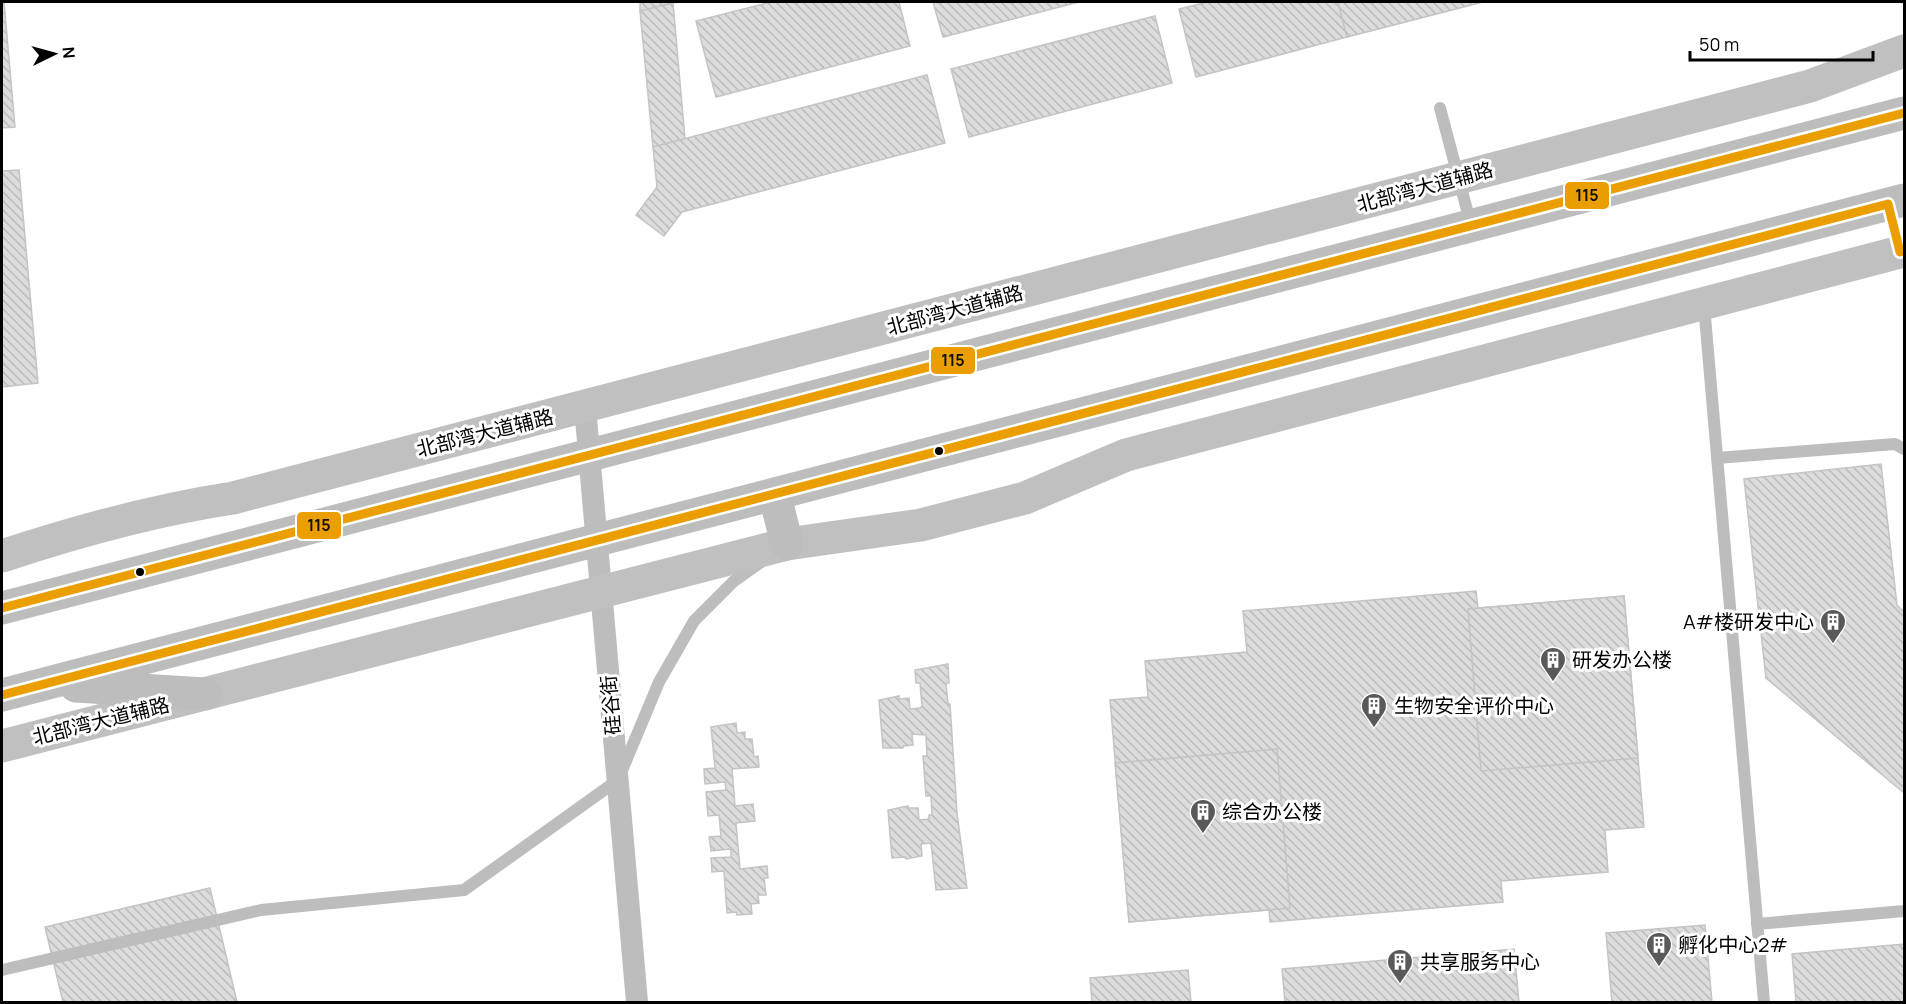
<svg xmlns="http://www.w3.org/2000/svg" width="1906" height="1004" viewBox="0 0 1906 1004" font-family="Manrope,'Noto Sans SC',sans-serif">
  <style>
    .building { fill: url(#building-back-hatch); stroke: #c4c4c4; stroke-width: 1.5 }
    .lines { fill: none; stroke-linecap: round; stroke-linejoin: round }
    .service { stroke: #bdbdbd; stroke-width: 12 }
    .minor { stroke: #bdbdbd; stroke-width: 22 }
    .secondary { stroke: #c0c0c0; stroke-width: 33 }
    .trunk { stroke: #bdbdbd; stroke-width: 33 }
    .bus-1-casing { stroke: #fff; stroke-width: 14 }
    .bus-1 { stroke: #eb9e00; stroke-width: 9 }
    .bus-dot { fill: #000; stroke: #fff; stroke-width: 2 }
    .labels { text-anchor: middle; stroke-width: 6; stroke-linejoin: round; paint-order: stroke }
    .street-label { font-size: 20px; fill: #000; stroke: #fff }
    .poi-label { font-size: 20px; fill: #000; stroke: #fff; text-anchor: start }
    .line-badge { stroke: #fff; stroke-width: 2 }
    .pale-badge-label { font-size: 16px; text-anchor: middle; font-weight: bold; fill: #111 }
  </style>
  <defs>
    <pattern id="building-back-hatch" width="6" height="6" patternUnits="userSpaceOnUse" patternTransform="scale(1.5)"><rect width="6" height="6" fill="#dcdcdc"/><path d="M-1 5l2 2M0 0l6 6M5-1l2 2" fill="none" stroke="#bbb"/></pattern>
  </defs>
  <rect width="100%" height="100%" fill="#fff"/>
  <g class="building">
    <polygon points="2,2 4,2 15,127 2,128"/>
    <polygon points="640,2 677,2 640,11"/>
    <polygon points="771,2 899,2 910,46 716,97 696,21"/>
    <polygon points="933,2 1079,2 943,37"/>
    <polygon points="1208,2 1338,2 1347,37 1196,77 1179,9"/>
    <polygon points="1338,2 1483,2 1347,37"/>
    <polygon points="673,3 685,139 653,147 640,11"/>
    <polygon points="1155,16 1172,83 969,137 951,69"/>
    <polygon points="927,75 945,143 682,212 664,236 636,215 657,187 653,147"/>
    <polygon points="19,170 38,383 2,387 2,171"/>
    <polygon points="1881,464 1897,605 1904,612 1904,793 1766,678 1744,479"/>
    <polygon points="1476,591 1478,608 1624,596 1644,827 1605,830 1608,872 1501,881 1503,902 1270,922 1269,910 1129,922 1110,700 1148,697 1145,661 1247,652 1243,611"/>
    <polygon points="1624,596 1638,758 1481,771 1468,609"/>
    <polygon points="948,664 949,683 946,683 948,704 950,704 957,813 967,888 936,890 931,843 921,844 922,856 906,859 905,857 892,858 888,810 908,806 908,808 918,808 919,820 929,819 929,815 932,815 931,796 926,796 923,756 927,756 926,735 912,734 913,745 903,746 903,748 883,748 879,700 899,696 899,699 909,698 910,709 920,708 922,706 920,683 916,683 915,670"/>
    <polygon points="736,723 737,733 745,732 745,739 752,739 754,757 758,756 759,767 732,769 735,806 753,804 755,821 736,823 740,869 767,866 768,878 764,878 766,895 758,895 759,903 751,904 752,914 737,915 736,912 727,913 724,871 712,872 711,858 731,857 731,849 711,851 709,837 721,836 719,815 708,816 706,792 726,790 725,782 705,784 704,769 715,768 711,727"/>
    <polygon points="1277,749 1290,908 1129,922 1115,763"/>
    <polygon points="210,888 237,1002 63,1002 45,927"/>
    <polygon points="1705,925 1712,1002 1612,1002 1606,933"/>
    <polygon points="1904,944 1904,1002 1796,1002 1792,954"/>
    <polygon points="1514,949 1519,1002 1285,1002 1282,969"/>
    <polygon points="1188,970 1191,1002 1092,1002 1090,978"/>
  </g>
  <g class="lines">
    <g class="service">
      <polyline points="1440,108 1471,225"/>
      <polyline points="1889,206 1900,250"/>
      <polyline points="1704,305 1764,1002"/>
      <polyline points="1717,458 1895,444 1904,449"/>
      <polyline points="1757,924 1904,911"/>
      <polyline points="2,970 261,910 464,890 618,780 659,682 694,621 734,581 761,562"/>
    </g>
    <polyline class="minor" points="585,407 637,1002"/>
    <g class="secondary">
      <path d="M2 556C78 531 153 510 233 498L1810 86 1904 51"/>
      <polyline points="2,746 787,544 921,525 1025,498 1126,455 1904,251"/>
    </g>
    <g class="trunk">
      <polyline points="775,496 787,544"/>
      <polyline points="2,608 1904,113"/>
      <polyline points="76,686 205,694"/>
      <polyline points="2,695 1904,200"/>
    </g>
    <defs>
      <g id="bus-1">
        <polyline points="2,608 1904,113"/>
        <polyline points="2,695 1888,204 1900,252 1904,251"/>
      </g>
    </defs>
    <use href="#bus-1" class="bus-1-casing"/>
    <use href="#bus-1" class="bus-1"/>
  </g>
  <defs>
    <symbol id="building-pin" viewBox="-11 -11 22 30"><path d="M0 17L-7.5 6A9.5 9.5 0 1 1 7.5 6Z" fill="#595959" stroke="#fff"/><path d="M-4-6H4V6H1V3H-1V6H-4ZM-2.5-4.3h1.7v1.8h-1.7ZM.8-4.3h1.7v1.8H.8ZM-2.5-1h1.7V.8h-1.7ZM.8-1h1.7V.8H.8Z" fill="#fff"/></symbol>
  </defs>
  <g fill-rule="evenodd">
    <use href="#building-pin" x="1818" y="607" width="30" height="40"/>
    <use href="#building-pin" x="1538" y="645" width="30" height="40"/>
    <use href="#building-pin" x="1359" y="691" width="30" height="40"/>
    <use href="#building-pin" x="1188" y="797" width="30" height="40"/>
    <use href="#building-pin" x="1644" y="930" width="30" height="40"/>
    <use href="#building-pin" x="1385" y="947" width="30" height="40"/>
  </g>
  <g class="bus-dot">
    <circle cx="939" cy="451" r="5"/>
    <circle cx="140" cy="572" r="5"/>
  </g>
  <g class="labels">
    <g class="street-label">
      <text transform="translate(1425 187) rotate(-15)" y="7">北部湾大道辅路</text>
      <text transform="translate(955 310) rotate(-15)" y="7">北部湾大道辅路</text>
      <text transform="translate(485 433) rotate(-14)" y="7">北部湾大道辅路</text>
      <text transform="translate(611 705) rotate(-95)" y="7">硅谷街</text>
      <text transform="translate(101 721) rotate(-14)" y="7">北部湾大道辅路</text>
    </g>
    <g class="poi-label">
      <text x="1814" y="629" text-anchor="end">A#楼研发中心</text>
      <text x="1572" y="667">研发办公楼</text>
      <text x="1394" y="713">生物安全评价中心</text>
      <text x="1222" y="819">综合办公楼</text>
      <text x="1678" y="952">孵化中心2#</text>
      <text x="1420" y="969">共享服务中心</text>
    </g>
  </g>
  <g class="line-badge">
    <rect x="1564" y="181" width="46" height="29" rx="6" fill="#eb9e00"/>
    <rect x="930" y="346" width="46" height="29" rx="6" fill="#eb9e00"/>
    <rect x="296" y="511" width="46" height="29" rx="6" fill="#eb9e00"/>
  </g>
  <g class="pale-badge-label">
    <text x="1587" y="201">115</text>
    <text x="953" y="366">115</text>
    <text x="319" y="531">115</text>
  </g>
  <rect width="1906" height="1004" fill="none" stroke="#000000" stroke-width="6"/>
  <g transform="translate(54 54) rotate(85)" stroke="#ffffff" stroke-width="4.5" paint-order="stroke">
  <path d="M0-4.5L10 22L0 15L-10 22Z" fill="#000000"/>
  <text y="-9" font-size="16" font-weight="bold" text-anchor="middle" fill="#000000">N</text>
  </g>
  <path d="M1690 51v9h183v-9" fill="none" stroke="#000000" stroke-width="3"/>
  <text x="1699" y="51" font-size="18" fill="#000000" stroke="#ffffff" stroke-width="4.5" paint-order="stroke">50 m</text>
</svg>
